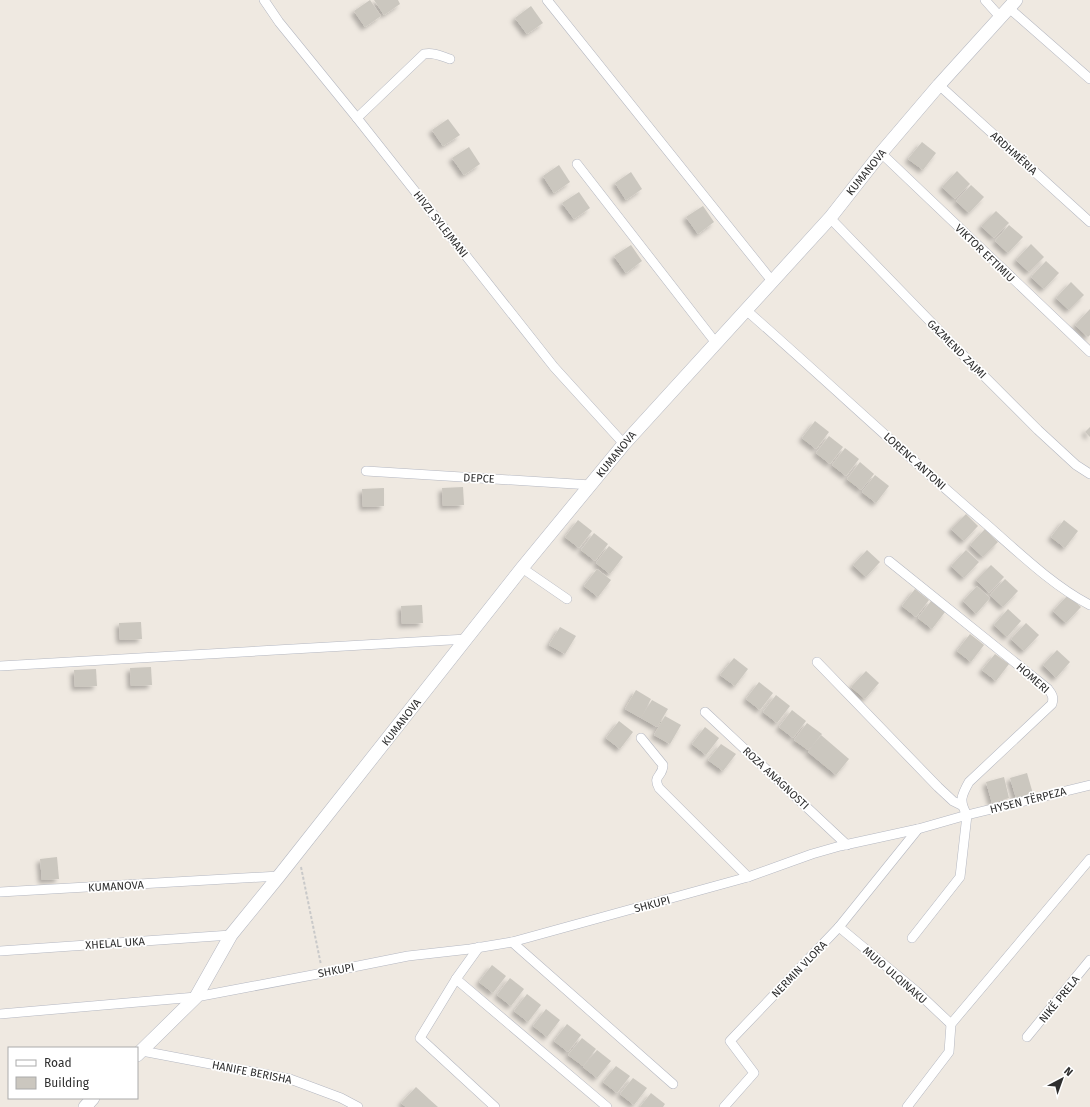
<svg xmlns="http://www.w3.org/2000/svg" width="1090" height="1107" viewBox="0 0 1090 1107" font-family="'Fira Sans',sans-serif">
  <style>
    .building { fill: #cbc7bf; filter: url(#shadow) }
    .lines { fill: none; stroke-linecap: round; stroke-linejoin: round }
    .street-casing { stroke: #b4b7c1; stroke-width: 10 }
    .secondary-casing { stroke: #b4b7c1; stroke-width: 14 }
    .path { stroke: #c9c9c9; stroke-width: 2; stroke-dasharray: 3 2; stroke-linecap: butt }
    .street { stroke: #fff; stroke-width: 9 }
    .secondary { stroke: #fff; stroke-width: 13 }
    .labels { text-anchor: middle; stroke-width: 3.5; stroke-linejoin: round; paint-order: stroke }
    .street-label { font-size: 11px; fill: #2e2e2e; stroke: #fff }
  </style>
  <defs>
    <filter id="shadow"><feDropShadow dx="-3.5" dy="3.5" stdDeviation="2" flood-color="#0004"/></filter>
  </defs>
  <rect width="100%" height="100%" fill="#efe9e1"/>
  <g class="building">
    <polygon points="370,0 381,16 365,27 354,11"/>
    <polygon points="374,0 398,0 400,4 384,15"/>
    <polygon points="531,6 543,23 527,34 515,18"/>
    <polygon points="448,119 460,135 443,146 432,130"/>
    <polygon points="922,142 936,153 923,170 908,159"/>
    <polygon points="469,147 480,164 464,175 452,158"/>
    <polygon points="559,165 570,182 554,193 543,176"/>
    <polygon points="957,171 970,184 955,199 942,187"/>
    <polygon points="631,172 642,189 626,200 615,183"/>
    <polygon points="971,185 984,197 969,213 956,201"/>
    <polygon points="579,192 590,208 574,219 562,203"/>
    <polygon points="703,206 714,222 698,234 686,217"/>
    <polygon points="996,211 1009,223 994,238 981,226"/>
    <polygon points="1009,225 1023,237 1008,253 995,241"/>
    <polygon points="1031,244 1044,257 1029,272 1016,260"/>
    <polygon points="631,245 642,261 626,273 614,256"/>
    <polygon points="1046,261 1059,273 1044,289 1031,277"/>
    <polygon points="1071,282 1084,295 1069,310 1056,298"/>
    <polygon points="1090,309 1090,335 1088,337 1075,325"/>
    <polygon points="815,421 829,432 816,449 802,438"/>
    <polygon points="1090,427 1090,437 1085,432"/>
    <polygon points="829,436 843,447 830,464 816,453"/>
    <polygon points="845,448 859,459 846,476 832,465"/>
    <polygon points="860,462 874,474 861,490 847,479"/>
    <polygon points="875,475 889,486 876,503 862,492"/>
    <polygon points="463,487 464,505 443,506 442,488"/>
    <polygon points="384,488 384,506 363,507 362,489"/>
    <polygon points="966,514 978,526 964,541 951,529"/>
    <polygon points="578,520 592,531 579,548 565,537"/>
    <polygon points="1064,520 1078,531 1065,548 1051,537"/>
    <polygon points="985,529 998,542 983,557 970,545"/>
    <polygon points="594,533 608,544 595,561 581,550"/>
    <polygon points="609,546 623,557 610,574 596,563"/>
    <polygon points="867,550 880,562 866,577 853,565"/>
    <polygon points="966,550 979,562 964,578 951,566"/>
    <polygon points="991,565 1004,577 989,593 976,580"/>
    <polygon points="597,569 611,580 598,597 584,586"/>
    <polygon points="1005,579 1018,591 1003,607 990,595"/>
    <polygon points="977,586 990,598 976,614 963,601"/>
    <polygon points="915,589 929,600 916,617 902,606"/>
    <polygon points="1068,595 1081,607 1066,623 1053,611"/>
    <polygon points="931,601 945,612 932,629 918,618"/>
    <polygon points="422,605 423,623 402,624 401,606"/>
    <polygon points="1008,609 1021,621 1007,637 994,625"/>
    <polygon points="141,622 142,639 120,640 119,623"/>
    <polygon points="1026,623 1039,635 1024,651 1011,639"/>
    <polygon points="560,627 576,636 565,654 549,645"/>
    <polygon points="970,634 984,645 971,662 957,651"/>
    <polygon points="1057,650 1070,662 1056,678 1043,665"/>
    <polygon points="995,654 1009,664 996,681 982,670"/>
    <polygon points="734,658 748,669 735,686 720,675"/>
    <polygon points="151,667 152,685 131,686 130,668"/>
    <polygon points="96,669 97,686 75,687 74,670"/>
    <polygon points="866,671 879,683 865,699 851,687"/>
    <polygon points="759,682 773,693 760,710 746,699"/>
    <polygon points="636,690 651,699 641,718 625,709"/>
    <polygon points="776,695 790,706 777,723 763,712"/>
    <polygon points="652,700 668,709 657,727 641,718"/>
    <polygon points="792,710 806,721 793,738 779,727"/>
    <polygon points="665,716 681,725 670,744 654,735"/>
    <polygon points="619,721 633,732 620,749 606,738"/>
    <polygon points="807,723 822,734 808,750 794,740"/>
    <polygon points="705,727 719,738 706,755 692,744"/>
    <polygon points="821,735 849,759 836,775 808,752"/>
    <polygon points="721,744 736,754 723,771 708,760"/>
    <polygon points="1027,773 1033,794 1016,798 1010,778"/>
    <polygon points="1004,777 1009,798 992,803 986,782"/>
    <polygon points="57,857 59,879 42,880 40,859"/>
    <polygon points="492,965 506,976 493,993 479,982"/>
    <polygon points="510,978 524,989 511,1006 497,995"/>
    <polygon points="527,994 541,1005 528,1022 514,1011"/>
    <polygon points="546,1009 560,1020 547,1037 533,1026"/>
    <polygon points="567,1024 581,1035 568,1052 554,1041"/>
    <polygon points="582,1038 596,1049 583,1066 568,1055"/>
    <polygon points="597,1050 611,1061 597,1078 583,1067"/>
    <polygon points="616,1066 630,1076 617,1093 603,1082"/>
    <polygon points="633,1078 647,1088 634,1105 620,1094"/>
    <polygon points="416,1087 429,1099 438,1107 406,1107 401,1103"/>
    <polygon points="651,1093 665,1104 663,1107 640,1107"/>
  </g>
  <g class="lines">
    <defs>
      <g id="street">
        <polyline points="264,0 279,22 357,118 554,367 624,444"/>
        <polyline points="547,0 772,281"/>
        <polyline points="985,0 1001,18"/>
        <polyline points="1009,8 1090,79"/>
        <polyline points="939,85 1090,222"/>
        <path d="M357 118 424 54C433 52 441 56 450 59"/>
        <polyline points="881,153 1090,352"/>
        <polyline points="577,164 716,343"/>
        <polyline points="830,218 954,346 1038,430 1076,465 1090,474"/>
        <path d="M746 310C826 380 904 454 985 523 1017 551 1053 586 1090 605"/>
        <polyline points="366,471 591,485"/>
        <path d="M889 561 1048 689C1052 694 1054 697 1052 704L969 782C961 796 959 801 967 815"/>
        <polyline points="522,568 567,599"/>
        <polyline points="817,662 938,787 953,801 961,805"/>
        <polyline points="0,666 467,639"/>
        <polyline points="705,712 847,845"/>
        <path d="M641 738 663 765C663 777 652 775 659 788L748 877"/>
        <polyline points="0,892 279,876"/>
        <polyline points="839,927 916,991 951,1024"/>
        <polyline points="912,938 960,877 967,815"/>
        <polyline points="512,942 673,1084"/>
        <polyline points="479,947 456,979 420,1038 495,1107"/>
        <polyline points="0,951 231,935"/>
        <polyline points="456,979 607,1107"/>
        <polyline points="0,1014 196,997 323,973 408,956 470,949 512,942 748,877 812,854 840,846 918,829 967,815 1090,785"/>
        <polyline points="1027,1037 1090,960"/>
        <polyline points="142,1051 290,1079 341,1098 358,1107"/>
        <polyline points="724,1107 754,1073 730,1041 839,927 918,829"/>
        <polyline points="907,1107 949,1052 951,1024 1090,859"/>
      </g>
      <g id="secondary">
        <polyline points="137,1055 196,997 231,935 279,876 522,568 624,444 830,218 881,153 939,85 1016,0"/>
        <polyline points="85,1107 93,1098"/>
      </g>
    </defs>
    <use href="#street" class="street-casing"/>
    <use href="#secondary" class="secondary-casing"/>
    <polyline class="path" points="301,867 321,965"/>
    <use href="#street" class="street"/>
    <use href="#secondary" class="secondary"/>
  </g>
  <g class="labels">
    <g class="street-label">
      <text transform="translate(1014 153) rotate(42)" y="4">ARDHMËRIA</text>
      <text transform="translate(866 172) rotate(-51)" y="4">KUMANOVA</text>
      <text transform="translate(441 224) rotate(52)" y="4">HIVZI SYLEJMANI</text>
      <text transform="translate(985 253) rotate(44)" y="4">VIKTOR EFTIMIU</text>
      <text transform="translate(957 349) rotate(45)" y="4">GAZMEND ZAJMI</text>
      <text transform="translate(616 454) rotate(-51)" y="4">KUMANOVA</text>
      <text transform="translate(915 461) rotate(42)" y="4">LORENC ANTONI</text>
      <text transform="translate(479 478) rotate(3)" y="4">DEPCE</text>
      <text transform="translate(1033 678) rotate(41)" y="4">HOMERI</text>
      <text transform="translate(401 722) rotate(-52)" y="4">KUMANOVA</text>
      <text transform="translate(776 778) rotate(43)" y="4">ROZA ANAGNOSTI</text>
      <text transform="translate(1028 800) rotate(-14)" y="4">HYSEN TËRPEZA</text>
      <text transform="translate(116 886) rotate(-3)" y="4">KUMANOVA</text>
      <text transform="translate(652 904) rotate(-15)" y="4">SHKUPI</text>
      <text transform="translate(115 943) rotate(-4)" y="4">XHELAL UKA</text>
      <text transform="translate(799 969) rotate(-46)" y="4">NERMIN VLORA</text>
      <text transform="translate(336 970) rotate(-11)" y="4">SHKUPI</text>
      <text transform="translate(895 975) rotate(41)" y="4">MUJO ULQINAKU</text>
      <text transform="translate(1059 999) rotate(-51)" y="4">NIKË PRELA</text>
      <text transform="translate(252 1072) rotate(11)" y="4">HANIFE BERISHA</text>
    </g>
  </g>
  <rect x="8" y="1047" width="130" height="52" fill="#ffffff" stroke="#ababab"/>
  <rect x="16" y="1060" width="20" height="6" fill="#ffffff" stroke="#ababab"/>
  <text x="44" y="1067" font-size="12" fill="#2e2e2e">Road</text>
  <rect x="16" y="1077" width="20" height="12" fill="#cbc7bf" stroke="#ababab"/>
  <text x="44" y="1087" font-size="12" fill="#2e2e2e">Building</text>
  <g transform="translate(1062 1079) rotate(41)" stroke="#ffffff" stroke-width="3" paint-order="stroke">
  <path d="M0-3L7 15L0 10L-7 15Z" fill="#2e2e2e"/>
  <text y="-6" font-size="11" font-weight="bold" text-anchor="middle" fill="#2e2e2e">N</text>
  </g>
</svg>
